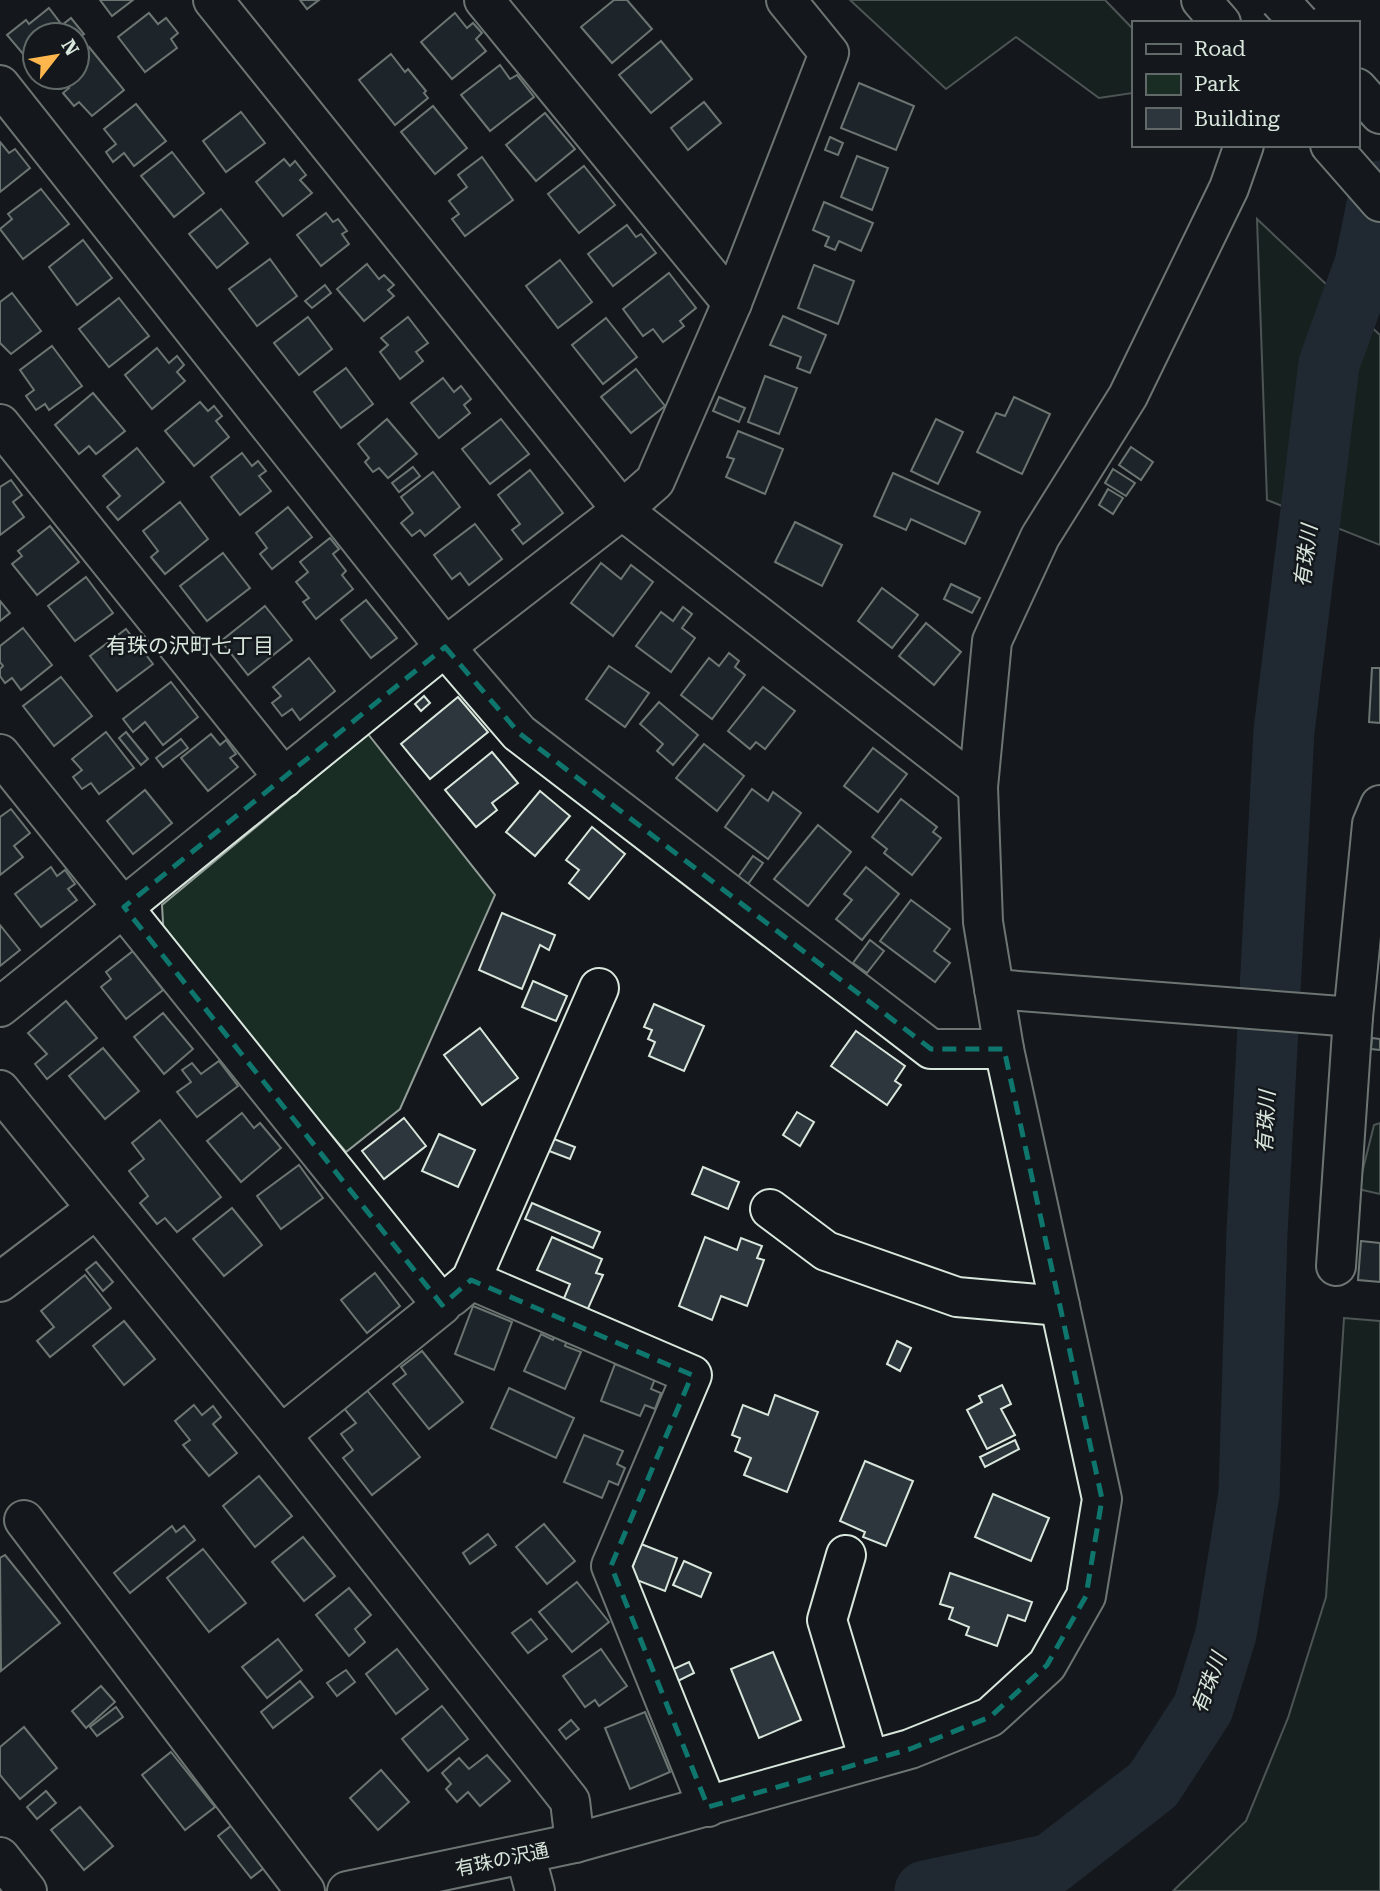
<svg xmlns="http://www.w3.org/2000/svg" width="1380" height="1891" viewBox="0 0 1380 1891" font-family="'Roboto Serif','Noto Sans JP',serif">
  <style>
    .green { fill: #1a2d24; stroke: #939e99; stroke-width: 2 }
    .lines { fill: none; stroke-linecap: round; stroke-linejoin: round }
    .river { stroke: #2f3f4d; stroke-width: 61 }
    .building { fill: #2c363c; stroke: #d8e6dc; stroke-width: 2 }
    .minor-casing { stroke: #d8e6dc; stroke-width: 42 }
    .highway-casing { stroke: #d8e6dc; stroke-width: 42 }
    .minor { stroke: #14181c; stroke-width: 38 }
    .highway { stroke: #14181c; stroke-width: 38 }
    .highway-bridge-casing { stroke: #d8e6dc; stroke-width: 42; stroke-linecap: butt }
    .highway-bridge { stroke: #14181c; stroke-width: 38 }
    .marked { fill: none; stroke: #0f766e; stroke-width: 5; stroke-dasharray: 14 9; stroke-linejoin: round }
    .labels { text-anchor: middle; stroke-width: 5; stroke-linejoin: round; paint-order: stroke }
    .street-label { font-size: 19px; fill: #d8e6dc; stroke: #14181c }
    .water-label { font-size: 21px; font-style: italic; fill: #d8e6dc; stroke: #14181c }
    .neighbourhood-label { font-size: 21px; fill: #d8e6dc; stroke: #14181c }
  </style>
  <rect width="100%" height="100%" fill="#14181c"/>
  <g class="green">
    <polygon points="850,0 1105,0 1133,29 1133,93 1099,98 1016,37 946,89"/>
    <polygon points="1257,219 1380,335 1380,545 1267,500"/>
    <polygon points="368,734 495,895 400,1109 346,1152 164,940 162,905"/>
    <polygon points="1380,1123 1380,1194 1358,1189 1374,1125"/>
    <polygon points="1344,1318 1380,1321 1380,1891 1173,1891 1246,1821 1288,1718 1326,1597"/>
  </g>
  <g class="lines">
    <polyline class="river" points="925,1891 1051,1864 1153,1785 1203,1708 1226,1634 1249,1494 1257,1232 1284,731 1329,364 1365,264 1380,191"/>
  </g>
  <g class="building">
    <polygon points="100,0 133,0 112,16"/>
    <polygon points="300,0 319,0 307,9"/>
    <polygon points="614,0 627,0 652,29 612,63 581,27"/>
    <polygon points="49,8 62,25 71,18 84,34 77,39 77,35 35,35 35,68 7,35 26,20 29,24"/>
    <polygon points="149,13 158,24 166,18 178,33 171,39 177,48 145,72 118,37"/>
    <polygon points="455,13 467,28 473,23 482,33 476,39 486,51 452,79 421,42"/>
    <polygon points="661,41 692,79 651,113 619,75"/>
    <polygon points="89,47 124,90 92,116 79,102 74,106 63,93 69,88 59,77 77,77 77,57"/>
    <polygon points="391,54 405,72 408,69 426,91 424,93 428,98 395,125 359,80"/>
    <polygon points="500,65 510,79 517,75 534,97 490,131 461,95"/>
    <polygon points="859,83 914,106 896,150 841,128"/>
    <polygon points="704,102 721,123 688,150 671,128"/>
    <polygon points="136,104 166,141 134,166 124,153 113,162 106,152 116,144 104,129"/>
    <polygon points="433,106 467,148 435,174 401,132"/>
    <polygon points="241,112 265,143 226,172 203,141"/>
    <polygon points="545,113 575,149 536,181 506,145"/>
    <polygon points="830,137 843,143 838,155 825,150"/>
    <polygon points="0,142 9,153 15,149 30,168 0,192"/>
    <polygon points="172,152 204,193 174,217 141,176"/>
    <polygon points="857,156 888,168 872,210 841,197"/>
    <polygon points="482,157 513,200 465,236 452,219 459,214 449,201 467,187 458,175"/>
    <polygon points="284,159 290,166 295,161 306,175 300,180 312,193 283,216 256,182"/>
    <polygon points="584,166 615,205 579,233 548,194"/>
    <polygon points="41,189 69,224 23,259 0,229 12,219 8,214"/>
    <polygon points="824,202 873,223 861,251 839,241 835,250 825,246 829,237 813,230"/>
    <polygon points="221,209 248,243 217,268 189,234"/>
    <polygon points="326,213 333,222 338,219 347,231 342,234 349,244 321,266 297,235"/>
    <polygon points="627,225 636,237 641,234 656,253 613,286 588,254"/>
    <polygon points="83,240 112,278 77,305 49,267"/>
    <polygon points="270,259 297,296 257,326 229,289"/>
    <polygon points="560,260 592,302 558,328 526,286"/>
    <polygon points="367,264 379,279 384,275 394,285 388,290 394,296 364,321 337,289"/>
    <polygon points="814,265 854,281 838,324 798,308"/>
    <polygon points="669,273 696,308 680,321 684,326 663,342 653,329 643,336 623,309"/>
    <polygon points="325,285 331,293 312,308 305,301"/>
    <polygon points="12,293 41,331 11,354 0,343 0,302"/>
    <polygon points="119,298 149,336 109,367 79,329"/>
    <polygon points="783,316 826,335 810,373 797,368 801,357 770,345"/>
    <polygon points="308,317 332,349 299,375 274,343"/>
    <polygon points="408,317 428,343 416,352 423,361 400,379 380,352 388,345 381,338"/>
    <polygon points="606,318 637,357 603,384 572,345"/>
    <polygon points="52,346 82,386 49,410 45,404 36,410 26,396 34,390 20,370"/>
    <polygon points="157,348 169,363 177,356 184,365 177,372 185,381 152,409 125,375"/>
    <polygon points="346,368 373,404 341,428 314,392"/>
    <polygon points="636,369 665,406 631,433 601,397"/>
    <polygon points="765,376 797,388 779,434 748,422"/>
    <polygon points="443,378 454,392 461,386 471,399 464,405 470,413 439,438 411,403"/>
    <polygon points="93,393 125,431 96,454 89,446 79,454 55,425"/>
    <polygon points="719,397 745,408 739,422 713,411"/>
    <polygon points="1014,397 1050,414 1022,474 977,452 996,413 1005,416"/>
    <polygon points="200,402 208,411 214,406 222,416 216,421 229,437 194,466 165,431"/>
    <polygon points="387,419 417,454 388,478 379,468 373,472 365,462 369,458 358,444"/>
    <polygon points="501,419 529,454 490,484 462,449"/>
    <polygon points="936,419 963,432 938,484 911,471"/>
    <polygon points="738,431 783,449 765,494 726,477 734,459 727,457"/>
    <polygon points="1131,447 1153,462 1141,480 1119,465"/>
    <polygon points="137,448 164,482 118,520 107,507 120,496 103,476"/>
    <polygon points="242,453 252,466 258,461 266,471 259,476 271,491 240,515 211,477"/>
    <polygon points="413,467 420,476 399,492 392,483"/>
    <polygon points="1113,469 1135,483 1126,496 1105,483"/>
    <polygon points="530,470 563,513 523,544 512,530 520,524 498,495"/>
    <polygon points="433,472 460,507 425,536 420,530 412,536 401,523 413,513 401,497"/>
    <polygon points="893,473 980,512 965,544 911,519 906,530 874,516"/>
    <polygon points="11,480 22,495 13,502 24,517 0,535 0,487"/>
    <polygon points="1108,489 1123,498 1113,514 1099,505"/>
    <polygon points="180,502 208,539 165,574 151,557 158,551 143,531"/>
    <polygon points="288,507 312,537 272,569 260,554 267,548 256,533"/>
    <polygon points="795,522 842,545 822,586 775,562"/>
    <polygon points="475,524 502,559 469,585 460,573 452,579 434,555"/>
    <polygon points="50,526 79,562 37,595 12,564 22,556 18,551"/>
    <polygon points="330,538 339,549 333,554 346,571 342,575 353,589 316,619 303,602 309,598 296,582 308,572 300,562"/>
    <polygon points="223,553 250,588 207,621 180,586"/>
    <polygon points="601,563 621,579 631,565 653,582 613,636 571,603"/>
    <polygon points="86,577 113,613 75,641 48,606"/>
    <polygon points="951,584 980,598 972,613 944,599"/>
    <polygon points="882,588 918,615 892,648 858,621"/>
    <polygon points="366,600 397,638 371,658 341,620"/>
    <polygon points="0,601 10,613 0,621"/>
    <polygon points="265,606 292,640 248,675 221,641"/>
    <polygon points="683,607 692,614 682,628 695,638 671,672 636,646 661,612 673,621"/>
    <polygon points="926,623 961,652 934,685 899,656"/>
    <polygon points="23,628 52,665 21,690 12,678 5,683 0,676 0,669 3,666 0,662 0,646"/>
    <polygon points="126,629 153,664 117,691 90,656"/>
    <polygon points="729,653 739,661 735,667 745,675 712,719 681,695 709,658 719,666"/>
    <polygon points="309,658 335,691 300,720 292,709 282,716 272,703 281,696 273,687"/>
    <polygon points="609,666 649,693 625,727 586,699"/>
    <polygon points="1372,668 1380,668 1380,723 1369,722"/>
    <polygon points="61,677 92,716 54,746 23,706"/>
    <polygon points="171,682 198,717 163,745 145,722 133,732 123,719"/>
    <polygon points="763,687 795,711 765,749 756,742 750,749 728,731"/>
    <polygon points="424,696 430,703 421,711 415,704"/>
    <polygon points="458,697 488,732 430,779 401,744"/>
    <polygon points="659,702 698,735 673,765 657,751 663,744 640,724"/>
    <polygon points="106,732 134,768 99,794 91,783 82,789 73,777 82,770 72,759"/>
    <polygon points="126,732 148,759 141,765 119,738"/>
    <polygon points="211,734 220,745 226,740 236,754 230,758 238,767 208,791 181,758"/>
    <polygon points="181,739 188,748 163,767 156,758"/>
    <polygon points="704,744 744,776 717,811 676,778"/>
    <polygon points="873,748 907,774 878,812 844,786"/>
    <polygon points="492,752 518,783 492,803 497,810 476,827 445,790"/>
    <polygon points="752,789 768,801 773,792 801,813 768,859 725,827"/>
    <polygon points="145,790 172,823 133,854 107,821"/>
    <polygon points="540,791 570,816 535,856 506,832"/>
    <polygon points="901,799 937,827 933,832 941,838 912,875 884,853 887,849 872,837"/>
    <polygon points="11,809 30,833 14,846 23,857 0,875 0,817"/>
    <polygon points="818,825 851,852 808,906 774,879"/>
    <polygon points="592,827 625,854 589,899 569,883 579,870 566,860"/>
    <polygon points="753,856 763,863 748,884 738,877"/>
    <polygon points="51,867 57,876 65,870 75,884 68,889 77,900 41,927 15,894"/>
    <polygon points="866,867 899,894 862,940 836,919 852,900 844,894"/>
    <polygon points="911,900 950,929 934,951 950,963 935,982 880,941"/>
    <polygon points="502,913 555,935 549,950 540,945 522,989 479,970"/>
    <polygon points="0,925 20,950 0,966"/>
    <polygon points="870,940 884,951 867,973 853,963"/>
    <polygon points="133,951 163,990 126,1019 101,987 111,979 106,972"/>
    <polygon points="533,981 567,996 556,1021 522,1007"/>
    <polygon points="66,1001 97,1038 47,1079 35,1064 47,1054 28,1033"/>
    <polygon points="654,1004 704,1026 684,1071 649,1056 655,1042 648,1039 652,1030 644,1027"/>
    <polygon points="163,1013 193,1049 164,1074 134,1037"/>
    <polygon points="480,1028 518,1078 482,1105 444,1055"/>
    <polygon points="856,1031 905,1066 895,1081 901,1085 887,1105 831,1066"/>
    <polygon points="1372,1038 1380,1039 1380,1050 1371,1049"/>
    <polygon points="103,1048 139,1091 105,1119 69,1076"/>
    <polygon points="219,1061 238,1086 197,1117 177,1092 191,1082 182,1070 192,1063 201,1074"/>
    <polygon points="797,1112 814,1122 800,1146 783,1135"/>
    <polygon points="242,1113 254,1128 260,1123 281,1148 241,1182 207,1141"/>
    <polygon points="404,1118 426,1146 384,1179 362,1151"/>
    <polygon points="160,1120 221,1197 177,1232 165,1218 157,1224 140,1203 148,1196 129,1171 144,1159 132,1143"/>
    <polygon points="439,1134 475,1150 458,1187 422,1171"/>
    <polygon points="554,1139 575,1147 570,1159 549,1151"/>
    <polygon points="299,1165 323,1198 281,1229 257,1196"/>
    <polygon points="703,1167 739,1182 728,1209 692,1194"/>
    <polygon points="532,1203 600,1232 593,1248 525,1219"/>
    <polygon points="232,1208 262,1245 224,1276 193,1239"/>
    <polygon points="552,1237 602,1259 596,1273 603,1275 586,1313 562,1303 570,1284 537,1270"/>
    <polygon points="705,1237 737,1250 741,1238 762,1246 757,1258 764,1260 747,1306 721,1296 712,1320 679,1306"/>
    <polygon points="1361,1241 1380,1243 1380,1282 1358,1280"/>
    <polygon points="96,1262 113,1282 103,1291 86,1270"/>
    <polygon points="375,1273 400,1306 367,1333 341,1300"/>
    <polygon points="85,1275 111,1308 50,1357 37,1341 54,1327 41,1311"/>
    <polygon points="473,1306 512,1322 494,1370 455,1354"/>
    <polygon points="124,1321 155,1359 124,1385 93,1346"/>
    <polygon points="557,1331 569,1336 565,1346 581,1352 565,1389 524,1371 541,1334 553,1340"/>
    <polygon points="897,1341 911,1348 900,1371 887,1364"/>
    <polygon points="422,1351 463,1402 429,1429 393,1384 406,1374 401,1367"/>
    <polygon points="615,1364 655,1379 651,1389 661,1393 655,1409 645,1405 640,1416 601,1401"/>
    <polygon points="1002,1385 1011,1404 1001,1409 1015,1435 987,1449 967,1410 982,1402 979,1396"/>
    <polygon points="509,1388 574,1418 556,1458 491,1428"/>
    <polygon points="366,1389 420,1457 372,1495 343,1458 353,1450 341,1434 356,1423 343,1407"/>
    <polygon points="775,1395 818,1412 787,1492 744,1475 751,1458 735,1451 740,1438 732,1435 743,1405 768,1415"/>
    <polygon points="194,1405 202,1415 213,1406 221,1417 213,1424 237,1453 209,1476 183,1445 190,1440 175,1421"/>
    <polygon points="584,1435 623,1451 617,1464 625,1468 618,1485 609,1481 602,1498 564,1482"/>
    <polygon points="1015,1440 1019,1449 985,1467 980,1457"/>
    <polygon points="865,1461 913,1481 886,1546 863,1537 865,1532 840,1521"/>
    <polygon points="259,1476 292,1516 255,1547 223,1506"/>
    <polygon points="993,1494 1049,1518 1031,1561 975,1537"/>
    <polygon points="544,1524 575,1561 547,1584 516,1547"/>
    <polygon points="172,1526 176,1532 184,1526 195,1540 130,1593 114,1573"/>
    <polygon points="488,1534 496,1545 470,1564 463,1553"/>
    <polygon points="303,1537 335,1576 304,1601 272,1562"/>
    <polygon points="641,1544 677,1558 665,1591 629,1577"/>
    <polygon points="203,1549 246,1603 209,1632 167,1578"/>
    <polygon points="5,1555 60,1623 1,1671 0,1558"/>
    <polygon points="684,1561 711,1573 701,1597 673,1585"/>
    <polygon points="950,1573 1032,1602 1025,1621 1008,1615 997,1646 966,1635 969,1627 949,1619 953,1608 940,1604"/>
    <polygon points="577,1582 609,1622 572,1652 539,1612"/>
    <polygon points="349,1588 371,1615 355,1629 365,1642 349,1656 316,1615"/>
    <polygon points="531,1619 547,1639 528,1653 512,1633"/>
    <polygon points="278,1639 302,1670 267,1698 242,1667"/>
    <polygon points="397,1649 428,1689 396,1714 366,1674"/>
    <polygon points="601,1649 627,1686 599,1706 595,1700 585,1707 563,1676"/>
    <polygon points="773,1652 801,1720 759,1738 731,1669"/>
    <polygon points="689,1662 694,1673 672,1684 667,1672"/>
    <polygon points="346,1670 355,1682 337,1696 327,1683"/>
    <polygon points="300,1681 313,1697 273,1728 261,1712"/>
    <polygon points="101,1686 115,1702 86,1728 72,1711"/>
    <polygon points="442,1706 468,1739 428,1771 402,1739"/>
    <polygon points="116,1707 123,1717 97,1736 90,1727"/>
    <polygon points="645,1712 670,1772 630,1789 605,1728"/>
    <polygon points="571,1720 579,1729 566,1739 559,1730"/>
    <polygon points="24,1727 57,1768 20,1799 0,1775 0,1747"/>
    <polygon points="171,1752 215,1807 185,1830 142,1775"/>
    <polygon points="487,1755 510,1781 480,1806 468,1792 457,1802 446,1789 451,1784 442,1773 459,1758 469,1769"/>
    <polygon points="381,1770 409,1802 378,1830 350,1798"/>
    <polygon points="46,1791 56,1803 37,1819 27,1807"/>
    <polygon points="80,1807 113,1846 84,1870 51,1830"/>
    <polygon points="236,1822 269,1864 251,1878 218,1836"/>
  </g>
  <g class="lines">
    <defs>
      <g id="minor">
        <polyline points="213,0 622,510 978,787"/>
        <polyline points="484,0 732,303"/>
        <polyline points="0,85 445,647 519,733 931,1049 1004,1049"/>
        <polyline points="0,424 284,778"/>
        <polyline points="0,754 442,1305 281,1435"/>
        <polyline points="994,989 1353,1017"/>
        <polyline points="0,1007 445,647 622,510 655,481 732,303 829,53 786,0"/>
        <polyline points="0,1090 281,1435 570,1801 575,1843"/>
        <polyline points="770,1209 826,1251 957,1297 1060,1306"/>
        <polyline points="1336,1266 1353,1017 1372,824 1380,805"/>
        <polyline points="471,1280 692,1375 611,1566 708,1807"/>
        <polyline points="0,1282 96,1209"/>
        <polyline points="451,1297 471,1280 599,988"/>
        <polyline points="24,1520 305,1891"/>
        <polyline points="846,1555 827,1620 869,1760"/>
        <polyline points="525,1854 535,1891"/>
        <polyline points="0,1857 27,1891"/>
        <polyline points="347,1891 575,1843 910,1749 990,1717 1047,1665 1086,1596 1102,1499 1004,1049 983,922 978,787 992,641 1040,537 1128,396 1229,188 1244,145"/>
      </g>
      <g id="highway">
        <polyline points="1201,0 1221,23"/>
        <polyline points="1357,88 1380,114"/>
        <polyline points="1330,145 1380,202"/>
      </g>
    </defs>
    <use href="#minor" class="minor-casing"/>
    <use href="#highway" class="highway-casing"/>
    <use href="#minor" class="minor"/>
    <use href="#highway" class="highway"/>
    <defs>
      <polyline id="highway-bridge" points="1279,0 1300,23"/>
    </defs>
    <use href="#highway-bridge" class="highway-bridge-casing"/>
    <use href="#highway-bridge" class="highway-bridge"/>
  </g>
  <path d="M0 0H1380V1891H0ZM445 647 519 733 931 1049H1004L1102 1499 1086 1596 1047 1665 990 1717 910 1749 708 1807 611 1566 692 1375 471 1280 442 1305 124 907Z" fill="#14181c" fill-opacity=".55" fill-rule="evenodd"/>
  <path class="marked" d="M445 647 519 733 931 1049H1004L1102 1499 1086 1596 1047 1665 990 1717 910 1749 708 1807 611 1566 692 1375 471 1280 442 1305 124 907Z"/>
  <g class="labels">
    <g class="street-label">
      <text transform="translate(502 1859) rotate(-12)" y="7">有珠の沢通</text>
    </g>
    <g class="water-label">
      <text transform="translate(1306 556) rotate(-83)" y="7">有珠川</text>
      <text transform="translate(1266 1122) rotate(-87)" y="7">有珠川</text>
      <text transform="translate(1209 1683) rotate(-70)" y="7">有珠川</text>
    </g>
    <g class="neighbourhood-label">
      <text x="190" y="653">有珠の沢町七丁目</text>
    </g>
  </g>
  <rect x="1132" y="21" width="228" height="126" fill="#14181c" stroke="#626a69" stroke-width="2"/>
  <rect x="1146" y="44" width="35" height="10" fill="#14181c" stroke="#626a69" stroke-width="2"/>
  <text x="1194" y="56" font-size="21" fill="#d8e6dc">Road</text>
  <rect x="1146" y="74" width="35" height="21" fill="#1a2d24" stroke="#626a69" stroke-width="2"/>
  <text x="1194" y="91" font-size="21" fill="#d8e6dc">Park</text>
  <rect x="1146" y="108" width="35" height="21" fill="#2c363c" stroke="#626a69" stroke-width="2"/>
  <text x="1194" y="126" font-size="21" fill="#d8e6dc">Building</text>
  <g transform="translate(56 56) rotate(59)"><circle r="33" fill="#14181c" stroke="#626a69" stroke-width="2"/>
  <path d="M0-5L12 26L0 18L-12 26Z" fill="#ffb74d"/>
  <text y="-10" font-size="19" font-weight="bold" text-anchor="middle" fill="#d8e6dc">N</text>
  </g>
</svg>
